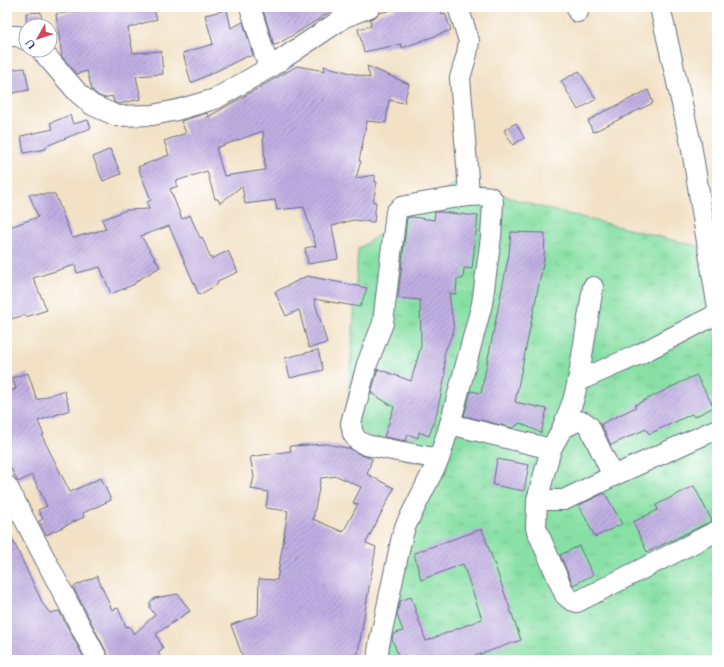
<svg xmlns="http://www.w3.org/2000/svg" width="724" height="667" viewBox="0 0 724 667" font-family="Cardo,serif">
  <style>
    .grass { fill: url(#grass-tufts); stroke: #528882 }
    .building { fill: url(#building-hatch); fill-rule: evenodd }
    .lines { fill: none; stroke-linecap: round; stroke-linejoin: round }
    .minor-casing { stroke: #666d82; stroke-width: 22 }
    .minor { stroke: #fff; stroke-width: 20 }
  </style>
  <defs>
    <pattern id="grass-tufts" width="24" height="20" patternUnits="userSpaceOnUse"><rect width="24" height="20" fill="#88e0a5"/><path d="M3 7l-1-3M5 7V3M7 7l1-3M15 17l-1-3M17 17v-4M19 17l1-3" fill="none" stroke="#75c090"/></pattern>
    <pattern id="building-hatch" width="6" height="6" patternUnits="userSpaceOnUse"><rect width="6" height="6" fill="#c0aee2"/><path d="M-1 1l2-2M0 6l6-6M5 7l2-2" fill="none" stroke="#9b8eba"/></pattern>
  </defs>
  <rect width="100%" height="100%" fill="#fff"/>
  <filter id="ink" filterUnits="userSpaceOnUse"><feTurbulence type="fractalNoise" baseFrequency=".025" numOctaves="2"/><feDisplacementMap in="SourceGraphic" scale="8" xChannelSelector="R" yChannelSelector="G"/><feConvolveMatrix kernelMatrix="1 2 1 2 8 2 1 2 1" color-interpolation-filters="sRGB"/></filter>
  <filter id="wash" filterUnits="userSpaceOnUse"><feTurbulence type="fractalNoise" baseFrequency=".012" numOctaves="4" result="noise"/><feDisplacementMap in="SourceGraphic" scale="16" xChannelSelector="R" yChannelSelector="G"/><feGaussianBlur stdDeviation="0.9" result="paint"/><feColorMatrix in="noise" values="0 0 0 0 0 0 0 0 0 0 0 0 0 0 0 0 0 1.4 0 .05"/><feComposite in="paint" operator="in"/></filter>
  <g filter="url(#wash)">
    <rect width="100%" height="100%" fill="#f2e1c5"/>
    <polygon class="grass" points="457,181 544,208 717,251 717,660 373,660 433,465 405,459 347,422 358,249"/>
    <g id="blocks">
      <g class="building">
        <polygon points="111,7 153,7 157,19 128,28 133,53 161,51 163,74 136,76 141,99 118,104 114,102 112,96 104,98 98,95 92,90 87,71 77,74 62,57 56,14"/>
        <polygon points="262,7 338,7 303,29 278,44 274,45"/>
        <polygon points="394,7 439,7 442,14 445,13 451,30 402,48 401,44 364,52 358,29 371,26 370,19 375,17 380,13 395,9"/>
        <polygon points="227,10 231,28 243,22 253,55 248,57 248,56 191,83 183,53 213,44 205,15"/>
        <polygon points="41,12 42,26 27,26 26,13"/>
        <path d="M297 66 325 71 324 66 370 78 367 66 409 84 404 103 389 100 386 123 367 121 359 161H361L356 178 375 175V182H377L373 202H376L374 222 353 220 332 226 338 259 308 264 305 248 316 246 304 207 277 210 275 200 245 204 242 186 220 203 218 199H215L207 171 176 181 178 186 170 189 182 219 190 215 200 238 202 237 211 259 228 251 238 272 217 281 218 284 199 295 169 226 141 236 160 267 135 282V284L111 294 100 267 77 273 75 265 33 278 47 310 26 317V315L7 320V228L38 217 29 194H55L72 238 106 229 102 220 126 210 149 209 147 202 151 200 138 167 169 155 164 141 186 133 181 121 207 113 208 117ZM263 131 265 170 224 176 216 148Z"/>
        <polygon points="25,68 29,90 7,94 7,70"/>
        <polygon points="579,71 596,99 578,110 561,81"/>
        <polygon points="648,90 653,103 593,132 588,121 606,110 606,111"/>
        <polygon points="70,115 73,124 88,120 91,128 46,146 46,149 24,153 21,136 53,129 50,123"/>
        <polygon points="516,123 524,138 513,145 504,130"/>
        <polygon points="110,149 121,174 103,181 93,157"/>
        <polygon points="435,212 441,212 478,216 472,269 464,268 463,279 457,279 456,294 449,293 454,330 444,354 445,376 436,416 429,436 419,432 418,438 408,434 406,441 384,437 394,407 371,393 378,369 411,381 421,346 420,300 398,298 407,218 412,217 434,220"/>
        <polygon points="511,232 545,233 544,259 515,402 547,409 541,433 520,423 513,428 464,416 471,391 481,393 509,254"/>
        <polygon points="307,276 367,288 360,307 314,299 327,343 309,348 299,310 286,316 275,292"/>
        <polygon points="318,350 323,370 290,378 285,358"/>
        <polygon points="28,373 37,400 64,390 70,410 38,421 44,435 42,436 70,492 101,478 111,500 83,513 84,517 46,535 39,521 43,519 38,510 47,506 32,475 18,482 7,461 7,392 16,389 12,378"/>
        <polygon points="696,375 714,407 694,417 692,414 649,434 646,429 611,445 601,424 636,407 635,405"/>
        <path d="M326 444 351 449 361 455 372 459 367 474 394 488 366 543 376 547 357 658 352 657 351 660H244L231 625 258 615 259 579 277 580 288 511 266 508 268 492 251 489 254 477 250 457 291 451 290 446ZM337 476 361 487 353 503 358 504 343 532 313 519 321 478Z"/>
        <polygon points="497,459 529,465 524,491 493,485"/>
        <polygon points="694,486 712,521 647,552 633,522 658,510 656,505"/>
        <polygon points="605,493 622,524 595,537 579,505"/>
        <polygon points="7,528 43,604 50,613 59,611 85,660 7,660"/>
        <polygon points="482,529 521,640 464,660 400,660 392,639 393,634 403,631 397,615 400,601 411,597 426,641 482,619 463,564 421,580 414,553"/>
        <polygon points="579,546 593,575 573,585 560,555"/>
        <polygon points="97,576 112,610 118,608 126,627 129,626 134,634 155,615 150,608 150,602 155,598 178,594 190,611 156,634 163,648 158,652 162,660 109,660 108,655 73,587"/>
      </g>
    </g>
  </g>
  <g filter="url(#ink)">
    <use href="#blocks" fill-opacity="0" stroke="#666d82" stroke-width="1"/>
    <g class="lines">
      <defs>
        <g id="minor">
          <polyline points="250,7 269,68"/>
          <polyline points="458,7 469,41 467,54 460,78 467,164 469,196"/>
          <polyline points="577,7 578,12"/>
          <polyline points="660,7 691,144 717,303"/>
          <polyline points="7,36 18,36 26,40"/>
          <polyline points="41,50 78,93 92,105 117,116 153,115 177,110 215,99 269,68 345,17 370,7"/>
          <polyline points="578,381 642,353 717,314"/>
          <polyline points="450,424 551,449"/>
          <polyline points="562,429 573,401 578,381 593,287"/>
          <polyline points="717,429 613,476 589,426 584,422 577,421 562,429 551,449 537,500 536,528 565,595 571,600 577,602 717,531"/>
          <polyline points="7,486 98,660"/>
          <polyline points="537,500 564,500 613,476"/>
          <path d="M377 660 379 645 401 541 405 527 439 459 450 424 482 304 491 237 493 202C492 199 493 199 490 197 477 192 417 204 401 207L396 212 383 323 367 364 351 423 353 434 357 440 366 445 439 459"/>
        </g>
      </defs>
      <use href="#minor" class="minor-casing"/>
      <use href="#minor" class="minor"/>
    </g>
  </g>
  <rect width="724" height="667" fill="none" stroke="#fff" stroke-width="24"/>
  <g transform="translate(38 38) rotate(231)"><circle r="19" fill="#ffffff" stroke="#a4acbf"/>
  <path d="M0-3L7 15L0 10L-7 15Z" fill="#d1495b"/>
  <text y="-6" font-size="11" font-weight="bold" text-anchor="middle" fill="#1b2f5e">U</text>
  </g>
</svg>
